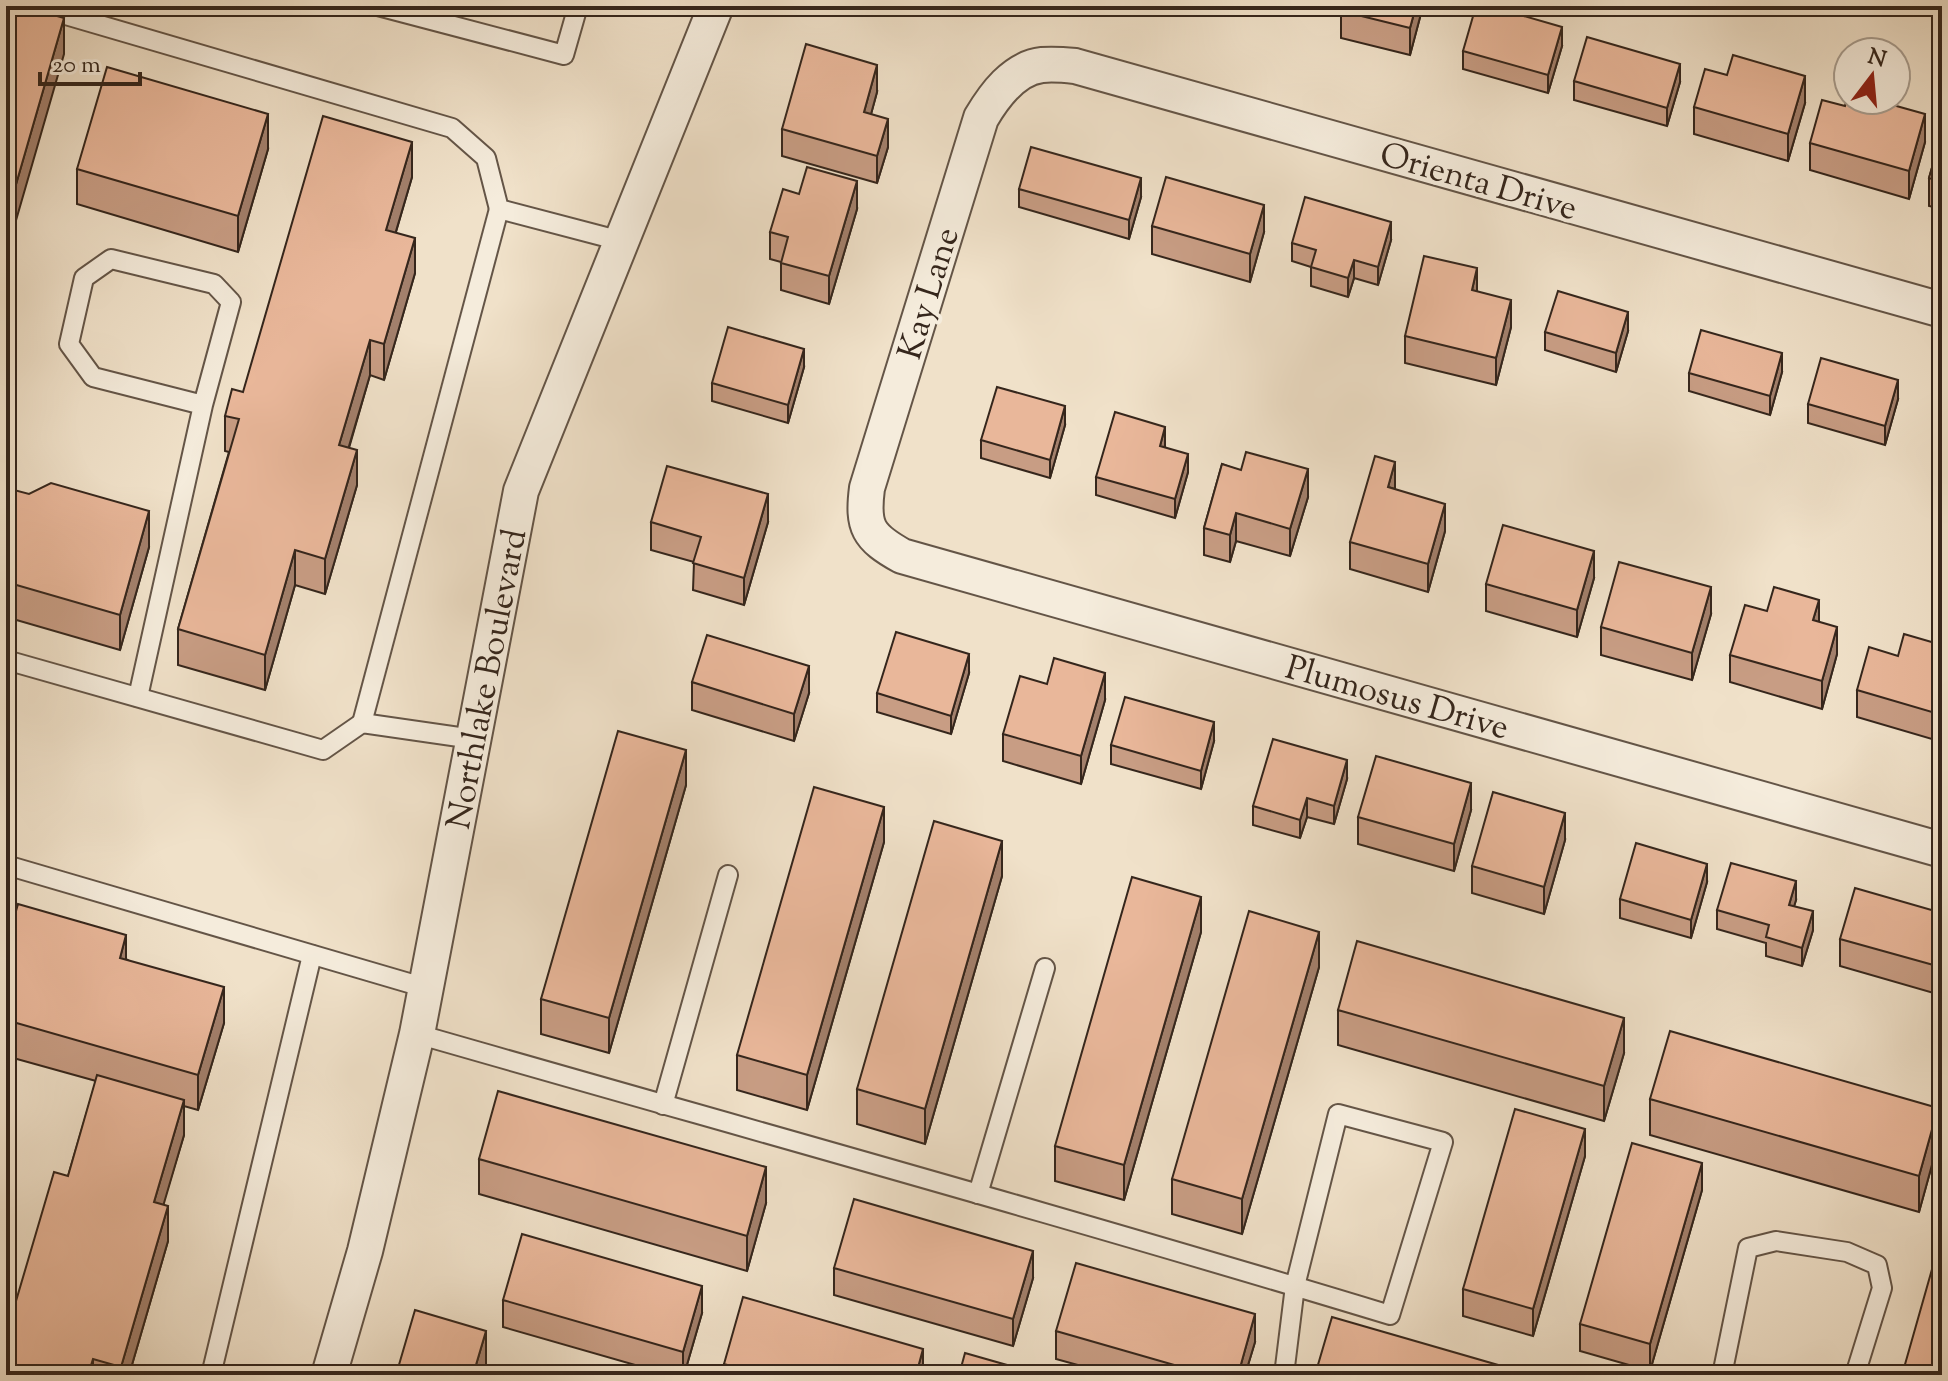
<svg xmlns="http://www.w3.org/2000/svg" width="1948" height="1381" viewBox="0 0 1948 1381" font-family="'Sorts Mill Goudy',serif">
  <style>
    .lines { fill: none; stroke-linecap: round; stroke-linejoin: round }
    .service-casing { stroke: #645547; stroke-width: 22 }
    .minor-casing { stroke: #645547; stroke-width: 38 }
    .service { stroke: #f5ecdc; stroke-width: 18 }
    .minor { stroke: #f5ecdc; stroke-width: 34 }
    .wall { fill: #c89d84; stroke: #35261c; stroke-width: 2 }
    .shaded-wall { fill: #a3806c; stroke: #35261c; stroke-width: 2 }
    .building { fill: #e9b79a; stroke: #35261c; stroke-width: 2 }
    .labels { text-anchor: middle; stroke-width: 8; stroke-linejoin: round; paint-order: stroke }
    .street-label { font-size: 34px; fill: #35261c; stroke: #f5ecdc }
  </style>
  <rect width="100%" height="100%" fill="#f0e1c9"/>
  <filter id="stains"><feTurbulence type="fractalNoise" baseFrequency=".0025" numOctaves="4"/><feColorMatrix values="0 0 0 0 .2 0 0 0 0 .09 0 0 0 0 .02 0 0 0 .5 -.17"/></filter>
  <radialGradient id="worn" r=".72"><stop offset=".6" stop-color="#630" stop-opacity="0"/><stop offset="1" stop-color="#630" stop-opacity=".3"/></radialGradient>
  <g class="lines">
    <defs>
      <g id="service">
        <polyline points="35,6 452,128 486,158 499,209 621,241"/>
        <polyline points="378,6 564,55 578,6"/>
        <polyline points="6,660 323,750 362,723 473,739"/>
        <polyline points="138,697 203,405 93,377 69,344 84,278 111,259 214,284 231,302 203,405"/>
        <polyline points="362,723 499,209"/>
        <polyline points="6,865 426,988"/>
        <path d="M417 1034C741 1127 1067 1217 1390 1315L1443 1142 1338 1114 1295 1286 1284 1375"/>
        <polyline points="663,1105 728,875"/>
        <polyline points="978,1194 1045,968"/>
        <polyline points="211,1375 312,955"/>
        <polyline points="1722,1375 1748,1248 1776,1241 1847,1252 1877,1265 1882,1288 1855,1375"/>
      </g>
      <g id="minor">
        <path id="s1" d="M1942 310 1075 66C1065 65 1053 64 1042 65 1014 68 994 96 981 118L867 488C862 527 868 537 902 556L1942 850"/>
        <path id="s2" d="M329 1375 365 1251 417 1034 521 491 716 6"/>
      </g>
    </defs>
    <use href="#service" class="service-casing"/>
    <use href="#minor" class="minor-casing"/>
    <use href="#service" class="service"/>
    <use href="#minor" class="minor"/>
  </g>
  <g class="wall">
    <polygon points="1342,6 1423,6 1410,55 1341,38 1341,11"/>
    <polygon points="1562,46 1548,93 1463,69 1463,51"/>
    <polygon points="1574,81 1680,82 1667,126 1574,100"/>
    <polygon points="877,92 871,114 888,147 877,183 782,156 782,129"/>
    <polygon points="1805,103 1788,161 1694,134 1694,107"/>
    <polygon points="1845,106 1925,142 1909,199 1810,170 1810,143"/>
    <polygon points="1942,133 1942,209 1929,206 1929,178"/>
    <polygon points="268,149 238,252 77,204 77,169"/>
    <polygon points="412,177 396,232 415,273 384,380 370,375 349,448 357,485 325,594 295,585 265,690 178,665 178,629 229,452 225,451 225,416"/>
    <polygon points="1019,189 1141,197 1129,239 1019,207"/>
    <polygon points="857,209 829,304 781,290 781,262 770,259 770,232"/>
    <polygon points="1152,226 1264,232 1250,282 1152,254"/>
    <polygon points="1391,240 1378,285 1354,278 1348,297 1311,286 1311,267 1292,261 1292,243"/>
    <polygon points="1477,291 1511,327 1496,385 1405,363 1405,336"/>
    <polygon points="1628,331 1616,372 1545,350 1545,332"/>
    <polygon points="804,367 788,423 712,401 712,383"/>
    <polygon points="1782,372 1770,415 1689,391 1689,373"/>
    <polygon points="1898,399 1885,445 1808,423 1808,404"/>
    <polygon points="1065,425 1050,478 981,458 981,440"/>
    <polygon points="1165,445 1165,447 1188,472 1175,518 1096,495 1096,477"/>
    <polygon points="1222,464 1308,497 1290,556 1236,541 1230,562 1204,555 1204,528"/>
    <polygon points="6,481 10,489 149,547 120,650 6,617"/>
    <polygon points="1395,489 1445,531 1428,592 1350,569 1350,542"/>
    <polygon points="651,522 768,522 744,605 693,590 694,562 651,550"/>
    <polygon points="1594,578 1577,637 1486,611 1486,584"/>
    <polygon points="1767,611 1819,622 1837,654 1822,709 1730,682 1730,655"/>
    <polygon points="1711,614 1692,680 1601,655 1601,627"/>
    <polygon points="1942,645 1942,742 1857,717 1857,690 1898,656"/>
    <polygon points="969,673 951,734 877,712 877,693"/>
    <polygon points="692,682 809,693 794,741 692,710"/>
    <polygon points="1105,700 1081,784 1003,761 1003,734"/>
    <polygon points="1214,741 1201,789 1111,764 1111,745"/>
    <polygon points="1347,779 1334,824 1307,817 1300,838 1253,825 1253,806"/>
    <polygon points="686,785 609,1053 541,1034 541,999"/>
    <polygon points="1471,810 1454,871 1358,844 1358,817"/>
    <polygon points="1565,840 1544,914 1472,893 1472,866"/>
    <polygon points="884,842 807,1110 737,1090 737,1055"/>
    <polygon points="1002,876 925,1144 857,1124 857,1089"/>
    <polygon points="1707,882 1691,938 1620,918 1620,899"/>
    <polygon points="1796,900 1794,906 1813,930 1802,966 1766,956 1766,943 1717,929 1717,910"/>
    <polygon points="1942,913 1937,994 1840,966 1840,939"/>
    <polygon points="6,924 126,959 224,1023 198,1110 184,1106 184,1135 163,1204 168,1241 129,1375 6,1375 68,1176 96,1081 6,1056"/>
    <polygon points="1201,932 1124,1200 1055,1181 1055,1146"/>
    <polygon points="1319,967 1242,1234 1172,1214 1172,1179"/>
    <polygon points="1338,1010 1624,1053 1604,1121 1338,1045"/>
    <polygon points="1650,1099 1938,1143 1919,1212 1650,1135"/>
    <polygon points="1585,1156 1533,1336 1463,1316 1463,1289"/>
    <polygon points="479,1159 766,1203 747,1271 479,1194"/>
    <polygon points="1702,1190 1650,1371 1580,1351 1580,1324"/>
    <polygon points="834,1268 1033,1278 1013,1346 834,1295"/>
    <polygon points="503,1300 702,1313 684,1375 670,1375 503,1327"/>
    <polygon points="1056,1331 1255,1342 1245,1375 1114,1375 1056,1359"/>
    <polygon points="724,1364 923,1375 724,1375"/>
  </g>
  <g class="shaded-wall">
    <polygon points="1416,6 1423,6 1410,55 1410,28"/>
    <polygon points="64,18 64,54 6,255 6,219"/>
    <polygon points="1562,27 1562,46 1548,93 1548,75"/>
    <polygon points="1680,64 1680,82 1667,126 1667,108"/>
    <polygon points="877,65 877,92 864,140 864,112"/>
    <polygon points="1805,76 1805,103 1788,161 1788,134"/>
    <polygon points="268,114 268,149 238,252 238,216"/>
    <polygon points="1925,114 1925,142 1909,199 1909,171"/>
    <polygon points="888,119 888,147 877,183 877,156"/>
    <polygon points="412,142 412,177 386,265 386,230"/>
    <polygon points="1141,178 1141,197 1129,239 1129,220"/>
    <polygon points="857,181 857,209 829,304 829,276"/>
    <polygon points="1264,205 1264,232 1250,282 1250,254"/>
    <polygon points="1391,222 1391,240 1378,285 1378,267"/>
    <polygon points="415,238 415,273 384,380 384,344"/>
    <polygon points="1354,260 1354,278 1348,297 1348,278"/>
    <polygon points="1477,268 1477,296 1472,290"/>
    <polygon points="1511,300 1511,327 1496,385 1496,358"/>
    <polygon points="1628,312 1628,331 1616,372 1616,353"/>
    <polygon points="370,340 370,375 339,480 339,445"/>
    <polygon points="804,349 804,367 788,423 788,405"/>
    <polygon points="1782,353 1782,372 1770,415 1770,396"/>
    <polygon points="1898,380 1898,399 1885,445 1885,426"/>
    <polygon points="1065,406 1065,425 1050,478 1050,460"/>
    <polygon points="1165,427 1165,445 1160,464 1160,446"/>
    <polygon points="357,450 357,485 325,594 325,559"/>
    <polygon points="1188,454 1188,472 1175,518 1175,499"/>
    <polygon points="1395,462 1395,489 1388,487"/>
    <polygon points="1308,469 1308,497 1290,556 1290,529"/>
    <polygon points="768,494 768,522 744,605 744,578"/>
    <polygon points="1445,504 1445,531 1428,592 1428,564"/>
    <polygon points="149,511 149,547 120,650 120,615"/>
    <polygon points="1236,513 1236,541 1230,562 1230,535"/>
    <polygon points="295,550 295,585 265,690 265,655"/>
    <polygon points="1594,551 1594,578 1577,637 1577,610"/>
    <polygon points="1711,587 1711,614 1692,680 1692,653"/>
    <polygon points="1819,600 1819,627 1813,620"/>
    <polygon points="1837,627 1837,654 1822,709 1822,681"/>
    <polygon points="969,654 969,673 951,734 951,716"/>
    <polygon points="809,666 809,693 794,741 794,714"/>
    <polygon points="1105,673 1105,700 1081,784 1081,756"/>
    <polygon points="1214,722 1214,741 1201,789 1201,771"/>
    <polygon points="686,750 686,785 609,1053 609,1018"/>
    <polygon points="1347,760 1347,779 1334,824 1334,806"/>
    <polygon points="1471,783 1471,810 1454,871 1454,844"/>
    <polygon points="1307,798 1307,817 1300,838 1300,820"/>
    <polygon points="884,807 884,842 807,1110 807,1075"/>
    <polygon points="1565,813 1565,840 1544,914 1544,887"/>
    <polygon points="1002,841 1002,876 925,1144 925,1109"/>
    <polygon points="1707,864 1707,882 1691,938 1691,920"/>
    <polygon points="1796,881 1796,900 1789,923 1789,905"/>
    <polygon points="1201,897 1201,932 1124,1200 1124,1165"/>
    <polygon points="1813,911 1813,930 1802,966 1802,948"/>
    <polygon points="1319,932 1319,967 1242,1234 1242,1199"/>
    <polygon points="126,935 126,970 120,958"/>
    <polygon points="1942,949 1942,976 1937,994 1937,966"/>
    <polygon points="224,987 224,1023 198,1110 198,1075"/>
    <polygon points="1624,1018 1624,1053 1604,1121 1604,1086"/>
    <polygon points="184,1100 184,1135 154,1237 154,1202"/>
    <polygon points="1938,1108 1938,1143 1919,1212 1919,1176"/>
    <polygon points="1585,1129 1585,1156 1533,1336 1533,1309"/>
    <polygon points="1702,1163 1702,1190 1650,1371 1650,1344"/>
    <polygon points="766,1167 766,1203 747,1271 747,1236"/>
    <polygon points="168,1206 168,1241 129,1375 121,1375 121,1367"/>
    <polygon points="1033,1251 1033,1278 1013,1346 1013,1319"/>
    <polygon points="702,1286 702,1313 684,1375 683,1375 683,1352"/>
    <polygon points="1255,1314 1255,1342 1245,1375 1238,1375"/>
    <polygon points="486,1331 486,1366 483,1375 473,1375"/>
    <polygon points="923,1349 923,1375 916,1375"/>
    <polygon points="93,1359 93,1375 88,1375"/>
  </g>
  <g class="building">
    <polygon points="6,6 23,6 64,18 6,219"/>
    <polygon points="1342,6 1416,6 1410,28 1341,11"/>
    <polygon points="1476,6 1489,6 1562,27 1548,75 1463,51"/>
    <polygon points="1587,37 1680,64 1667,108 1574,81"/>
    <polygon points="806,44 877,65 864,112 888,119 877,156 782,129"/>
    <polygon points="1733,55 1805,76 1788,134 1694,107 1705,69 1727,75"/>
    <polygon points="107,67 268,114 238,216 77,169"/>
    <polygon points="1848,94 1848,100 1875,100 1925,114 1909,171 1810,143 1822,100 1845,106"/>
    <polygon points="323,116 412,142 386,230 415,238 384,344 370,340 339,445 357,450 325,559 295,550 265,655 178,629 239,419 225,416 232,389 243,392"/>
    <polygon points="1942,133 1942,182 1929,178"/>
    <polygon points="1031,147 1141,178 1129,220 1019,189"/>
    <polygon points="807,167 857,181 829,276 781,263 788,237 770,232 783,189 799,194"/>
    <polygon points="1166,177 1264,205 1250,254 1152,226"/>
    <polygon points="1305,197 1391,222 1378,267 1354,260 1348,278 1311,267 1316,250 1292,243"/>
    <polygon points="1424,256 1477,268 1472,290 1511,300 1496,358 1405,336"/>
    <polygon points="1558,291 1628,312 1616,353 1545,332"/>
    <polygon points="728,327 804,349 788,405 712,383"/>
    <polygon points="1701,330 1782,353 1770,396 1689,373"/>
    <polygon points="1821,358 1898,380 1885,426 1808,404"/>
    <polygon points="997,387 1065,406 1050,460 981,440"/>
    <polygon points="1115,412 1165,427 1160,446 1188,454 1175,499 1096,477"/>
    <polygon points="1246,452 1308,469 1290,529 1236,513 1230,535 1204,528 1222,464 1241,470"/>
    <polygon points="1375,456 1395,462 1388,487 1445,504 1428,564 1350,542"/>
    <polygon points="667,466 768,494 744,578 693,563 701,537 651,522"/>
    <polygon points="6,481 10,489 29,494 51,483 149,511 120,615 6,582"/>
    <polygon points="1503,525 1594,551 1577,610 1486,584"/>
    <polygon points="1619,562 1711,587 1692,653 1601,627"/>
    <polygon points="1774,587 1819,600 1813,620 1837,627 1822,681 1730,655 1745,605 1767,611"/>
    <polygon points="896,632 969,654 951,716 877,693"/>
    <polygon points="1904,634 1942,645 1942,715 1857,690 1869,647 1898,656"/>
    <polygon points="707,635 809,666 794,714 692,682"/>
    <polygon points="1054,658 1105,673 1081,756 1003,734 1020,676 1047,684"/>
    <polygon points="1125,697 1214,722 1201,771 1111,745"/>
    <polygon points="618,731 686,750 609,1018 541,999"/>
    <polygon points="1273,739 1347,760 1334,806 1307,798 1300,820 1253,806"/>
    <polygon points="1376,756 1471,783 1454,844 1358,817"/>
    <polygon points="814,787 884,807 807,1075 737,1055"/>
    <polygon points="1493,792 1565,813 1544,887 1472,866"/>
    <polygon points="934,821 1002,841 925,1109 857,1089"/>
    <polygon points="1636,843 1707,864 1691,920 1620,899"/>
    <polygon points="1731,863 1796,881 1789,905 1813,911 1802,948 1766,937 1769,925 1717,910"/>
    <polygon points="1132,877 1201,897 1124,1165 1055,1146"/>
    <polygon points="1855,888 1942,913 1942,949 1937,966 1840,939"/>
    <polygon points="18,904 126,935 120,958 224,987 198,1075 6,1020 6,924 12,925"/>
    <polygon points="1249,911 1319,932 1242,1199 1172,1179"/>
    <polygon points="1357,941 1624,1018 1604,1086 1338,1010"/>
    <polygon points="1670,1031 1938,1108 1919,1176 1650,1099"/>
    <polygon points="97,1075 184,1100 154,1202 168,1206 121,1367 93,1359 88,1375 6,1375 6,1335 54,1172 68,1176"/>
    <polygon points="498,1091 766,1167 747,1236 479,1159"/>
    <polygon points="1515,1109 1585,1129 1533,1309 1463,1289"/>
    <polygon points="1632,1143 1702,1163 1650,1344 1580,1324"/>
    <polygon points="854,1199 1033,1251 1013,1319 834,1268"/>
    <polygon points="522,1234 702,1286 683,1352 503,1300"/>
    <polygon points="1942,1234 1942,1375 1902,1375"/>
    <polygon points="1076,1263 1255,1314 1238,1375 1209,1375 1056,1331"/>
    <polygon points="743,1297 923,1349 916,1375 761,1375 724,1364"/>
    <polygon points="415,1310 486,1331 473,1375 396,1375"/>
    <polygon points="1332,1317 1512,1369 1510,1375 1315,1375"/>
    <polygon points="965,1353 1042,1375 959,1375"/>
  </g>
  <g class="labels">
    <g class="street-label">
      <text transform="translate(1479 180) rotate(16)" y="12">Orienta Drive</text>
      <text transform="translate(927 293) rotate(-73)" y="12">Kay Lane</text>
      <text dy="12" stroke="none"><textPath href="#s2" startOffset="714">Northlake Boulevard</textPath></text>
      <text dy="12" stroke="none"><textPath href="#s1" startOffset="2004">Plumosus Drive</textPath></text>
    </g>
  </g>
  <rect width="1948" height="1381" fill="none" stroke="#f0e1c9" stroke-width="32"/>
  <rect x="8" y="8" width="1932" height="1365" fill="none" stroke="#35261c" stroke-width="4"/>
  <rect x="16" y="16" width="1916" height="1349" fill="none" stroke="#35261c" stroke-width="2"/>
  <g transform="translate(1872 76) rotate(16)"><circle r="38" fill="#f5ecdc" stroke="#a89d8f" stroke-width="2"/>
  <path d="M0-6L14 30L0 20L-14 30Z" fill="#8f2418"/>
  <text y="-12" font-size="22" font-weight="bold" text-anchor="middle" fill="#35261c">N</text>
  </g>
  <path d="M40 72v12h100v-12" fill="none" stroke="#35261c" stroke-width="4"/>
  <text x="52" y="72" font-size="24" fill="#35261c" stroke="#f5ecdc" stroke-width="6" paint-order="stroke">20 m</text>
  <rect width="100%" height="100%" filter="url(#stains)"/>
  <rect width="100%" height="100%" fill="url(#worn)"/>
</svg>
